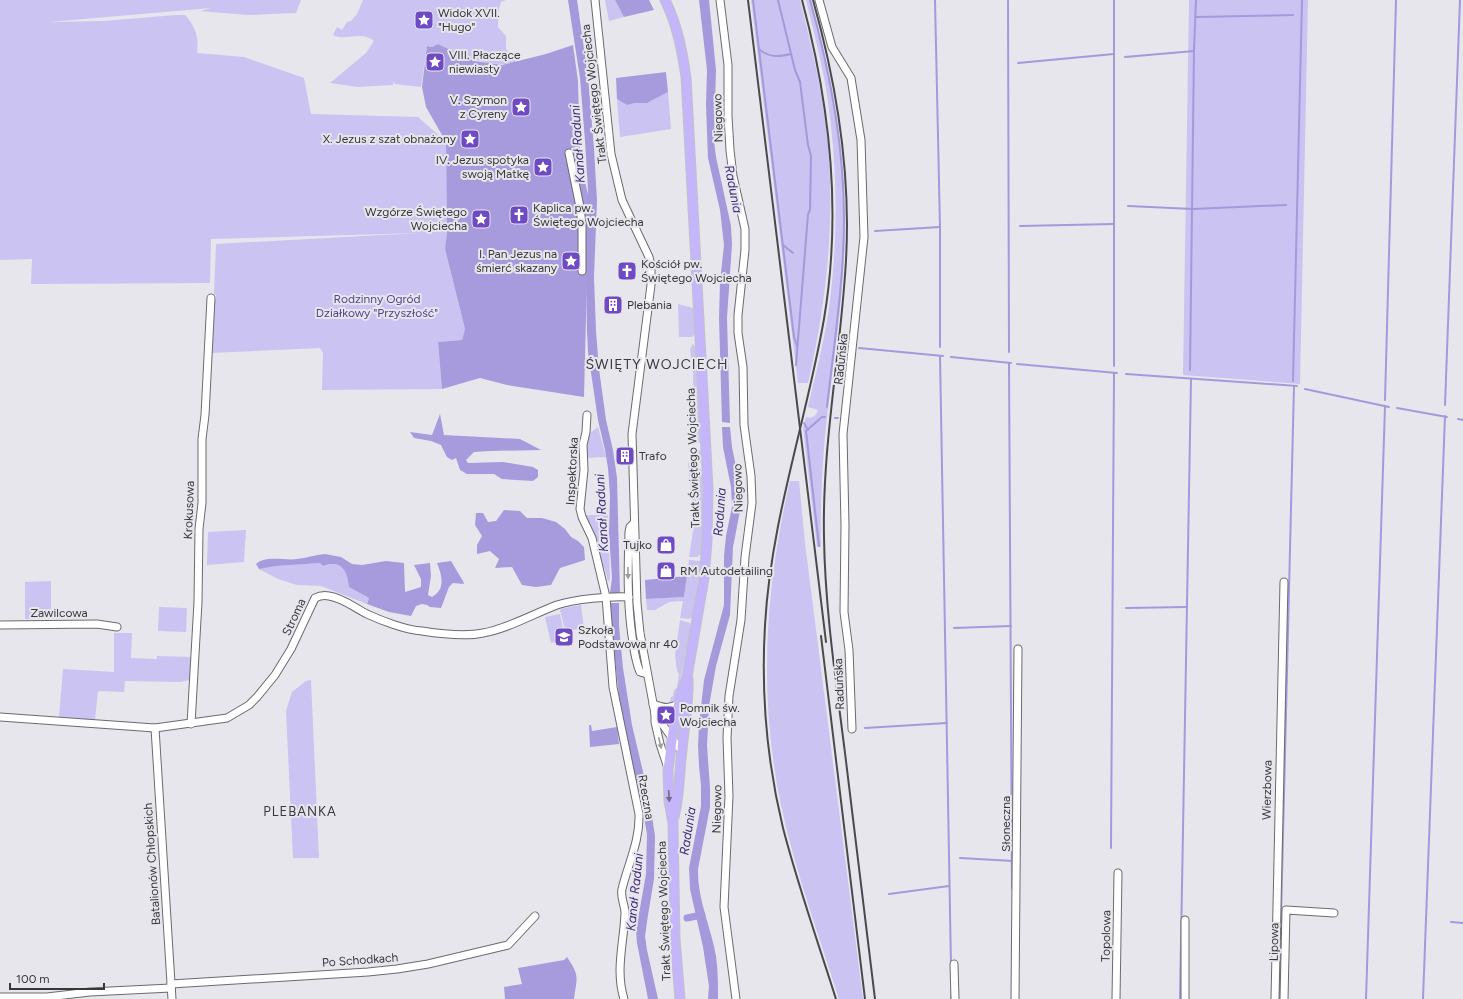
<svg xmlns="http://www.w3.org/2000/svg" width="1463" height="999" viewBox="0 0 1463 999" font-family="Figtree,sans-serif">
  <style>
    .green { fill: #cbc3f1 }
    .forest { fill: #a79bde }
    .water { fill: #a599db }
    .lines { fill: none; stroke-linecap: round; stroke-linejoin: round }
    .stream { stroke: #a599db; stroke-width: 2 }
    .canal { stroke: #a599db; stroke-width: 7 }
    .minor-casing { stroke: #6b6a70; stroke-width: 9 }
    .major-casing { stroke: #c3c3c4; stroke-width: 11 }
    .minor { stroke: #fff; stroke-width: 7 }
    .major { stroke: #c5b5fa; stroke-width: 9 }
    .rail { stroke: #4a4a4d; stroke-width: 2 }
    .oneway { fill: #9c9c9d }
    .oneway2 { fill: #706a87 }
    .labels { text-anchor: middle; stroke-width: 4; stroke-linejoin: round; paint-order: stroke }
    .poi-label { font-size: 12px; fill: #38383b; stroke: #e7e6ed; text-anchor: start }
    .street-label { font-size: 12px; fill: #38383b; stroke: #e7e6ed }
    .park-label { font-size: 12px; fill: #574292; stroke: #e7e6ed }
    .water-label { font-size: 13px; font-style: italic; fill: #422b79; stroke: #e7e6ed }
    .neighbourhood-label { font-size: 13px; letter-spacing: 1px; fill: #39393e; stroke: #e7e6ed }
    .quarter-label { font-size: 14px; letter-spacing: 1px; fill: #39393e; stroke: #e7e6ed }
  </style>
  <rect width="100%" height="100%" fill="#e7e6ed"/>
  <g class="green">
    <path d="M0 0H301L296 13 247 15 200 11 211 8 49 22 104 21 176 15H185C196 27 199 38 197 53L244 57 304 78 311 114 418 117 446 142 447 232 445 249 465 329 462 340 438 342 442 389 322 390 323 353 320 348 211 353 213 300 216 299V295L214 294 216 244 419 233 211 239 210 283 31 284 32 259 0 260Z"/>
    <path d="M363 0H506L501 2 498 13V27L506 36V49L516 62C485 69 465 56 438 44L432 47 427 46 421 87 395 84 393 82V85L358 87 330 83 366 53 374 41C360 30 347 42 333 35L337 27 342 30 347 22 351 21 357 14Z"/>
    <polygon points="605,0 615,0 624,17 609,21"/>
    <path d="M751 0H800C812 48 824 96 828 146 835 225 826 305 808 383H798Z"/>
    <path d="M806 0H810C832 79 847 157 845 239 843 304 832 369 825 435 822 472 820 509 821 547H817L803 428 806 417C812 419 816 416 818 410L808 407C815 377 823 346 828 315 839 240 838 164 826 89 821 59 813 29 806 0Z"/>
    <polygon points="1189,0 1308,0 1300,384 1183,375"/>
    <polygon points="668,92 671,129 620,137 617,99 627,105 635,103 647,103"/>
    <polygon points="678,304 693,308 695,334 692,337 679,337"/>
    <polygon points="693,344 696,348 700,424 696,424 696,426 700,427 701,442 699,443 696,442 694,437 693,373 690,349"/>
    <polygon points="598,427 606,457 586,458 587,435"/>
    <polygon points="698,449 701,451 701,463 695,461 691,454 693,450"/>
    <polygon points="688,463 702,470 703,499 702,553 697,557 689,557 694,525"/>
    <path d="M790 481H799L805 543 863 999H839C819 935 795 871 781 805 758 696 765 589 790 481Z"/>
    <polygon points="584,515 608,515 610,578 609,581 608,581 604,567 601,565"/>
    <polygon points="246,530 244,562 207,565 208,532"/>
    <polygon points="689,560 700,561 700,563 693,617 689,619 680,618 683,601 669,602 655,610 647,610 646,599 684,597"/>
    <path d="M320 563 324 566C342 559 347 571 349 587L369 598 367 604 321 586 297 585 278 579 259 569 276 566Z"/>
    <polygon points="51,581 51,619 25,619 25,582"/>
    <polygon points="581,605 584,629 565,630 560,610 564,608"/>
    <polygon points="159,607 187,608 186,632 158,631"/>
    <polygon points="560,614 565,640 551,643 545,617"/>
    <polygon points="680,620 690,623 691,628 677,695 674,702 669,705 671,697 673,696 674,690 677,688 679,674 677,671 675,655"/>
    <polygon points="114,633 132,633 131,658 157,659 157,656 191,657 190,680 180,682 125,681 124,692 98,691 95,720 59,717 63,669 114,672"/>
    <polygon points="311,680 319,858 293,858 286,711 292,692 306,681"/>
    <polygon points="673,709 670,728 662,716 660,710 666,711"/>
  </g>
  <g class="forest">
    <polygon points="615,0 649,0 654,10 624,17"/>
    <polygon points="438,44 474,61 502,65 546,54 573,45 578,81 580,160 589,199 584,397 507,385 480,378 442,389 438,342 462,340 465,329 445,249 447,232 446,142 426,107 422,87 427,46 432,47"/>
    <polygon points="666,72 668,92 647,103 635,103 627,105 617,99 616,78"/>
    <polygon points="440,414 444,435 520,439 541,450 490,451 474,452 466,460 468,463 503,462 533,467 538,470 538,477 533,481 502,479 494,474 467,474 460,470 456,458 452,460 447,457 441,445 431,441 414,438 410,432 432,435"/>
    <polygon points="504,510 520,511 527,518 542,518 556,522 565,529 571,537 578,541 584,547 585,560 560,568 551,585 536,587 522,585 512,567 495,568 499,559 490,551 477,554 477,545 482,536 475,525 476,513 483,513 488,522 496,521"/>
    <path d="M325 554 341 557 352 564 362 565 386 561 404 563 405 592 421 587V579L414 565 430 563 431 576 428 595 432 597C446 589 442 576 437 563L451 561 463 581 464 584 453 583 449 587 441 608 430 607 427 605 422 604 416 606 411 616 389 612 367 604 369 598 349 587C347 571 342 559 323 566L320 563 276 566 259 569 256 564C266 555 285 561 297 559 306 558 315 555 325 554Z"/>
    <polygon points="687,576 684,597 646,599 645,580"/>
    <polygon points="589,725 591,725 592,731 617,727 619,744 590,747"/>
    <path d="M567 957C580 977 577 976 574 999H505L504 987 522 984 518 968 564 960Z"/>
  </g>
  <g class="water">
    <polygon points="568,0 577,0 588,77 594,148 597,201 594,277 596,331 599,369 606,420 613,450 617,478 620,593 610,593 612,578 609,534 610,496 608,468 605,450 598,420 588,352 587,332 586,276 588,190 585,141 580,78"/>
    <polygon points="699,0 709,0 716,70 714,141 716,157 731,226 732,245 727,318 730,423 722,422 719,318 720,282 724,245 720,210 708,158 706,105 707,70"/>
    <path d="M722 427H730L732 447 740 486 741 506 733 547 730 615 716 666 709 706 707 746 710 787V807L698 869C697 899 711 927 716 956 718 970 718 985 718 999H708L709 986 703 947 690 889 689 868 701 806V786L699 766 698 746 699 725 704 680 724 605V556L726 536 732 507 731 487 723 447Z"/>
    <polygon points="610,603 619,603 619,626 623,668 632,725 649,797 655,836 654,879 648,915 645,936 647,950 658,999 648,999 637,943 636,931 646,874 647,834 641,801 631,761 619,695 612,634"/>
  </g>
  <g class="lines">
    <g class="stream">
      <polyline points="753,0 794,337 797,346"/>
      <polyline points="778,0 795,70 800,82 808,145 811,156 810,210 808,214 796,365"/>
      <path d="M810 0C830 71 844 144 844 218 844 281 834 344 827 407"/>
      <polyline points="935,0 940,227 940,347"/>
      <polyline points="1008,0 1009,352"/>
      <polyline points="1196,17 1293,15"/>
      <path d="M759 49C769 58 779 57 791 54"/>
      <polyline points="1125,57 1194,51"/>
      <polyline points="1018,63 1114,54"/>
      <polyline points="1128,206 1193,209 1286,205"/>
      <polyline points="1020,226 1114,224"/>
      <polyline points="875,231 940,227"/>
      <polyline points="783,245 793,253"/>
      <polyline points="859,348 943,356"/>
      <polyline points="940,356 951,966"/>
      <polyline points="951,357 1011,363"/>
      <polyline points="1009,363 1012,888"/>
      <polyline points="1017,364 1117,373"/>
      <polyline points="1114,366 1114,0"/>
      <polyline points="1190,370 1194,51 1196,0"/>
      <polyline points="1126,374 1297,386"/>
      <polyline points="1293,381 1302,0"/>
      <polyline points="1305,389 1389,407"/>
      <polyline points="1385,400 1396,0"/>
      <polyline points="1445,405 1460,0"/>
      <polyline points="1397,408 1447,417"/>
      <polyline points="835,418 838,418"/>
      <polyline points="1458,419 1463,420"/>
      <polyline points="804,423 808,430"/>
      <polyline points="819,546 806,431 822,417 825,417"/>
      <polyline points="1126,608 1187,607"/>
      <polyline points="954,628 1011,626"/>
      <polyline points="865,728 947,723"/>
      <polyline points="1111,848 1114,373"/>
      <polyline points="960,858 1013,861"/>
      <polyline points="889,894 949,886"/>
      <polyline points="1451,922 1463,923"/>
      <polyline points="951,977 951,982"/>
      <polyline points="951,996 951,999"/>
      <polyline points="1180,999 1191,379"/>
      <polyline points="1279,999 1294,386"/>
      <polyline points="1366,999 1385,406"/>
      <polyline points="1423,999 1445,416"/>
    </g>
    <polyline class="canal" points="687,918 702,915"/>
    <defs>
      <g id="minor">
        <polyline points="595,0 611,154 622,200 649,257 651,266 651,285 632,434 637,603 640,633 655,714 655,722 660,744 668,768"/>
        <polyline points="720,0 728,65 728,116 730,150 733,176 745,229 745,250 738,315 738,333 743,367 744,425 751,476 752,503 745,557 741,620 729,696 727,738 729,796 724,907 736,999"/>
        <polyline points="819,0 832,47 851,78 861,140 864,237 843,434 845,525 844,612 849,650 852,729"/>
        <polyline points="569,153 580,207 582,225 582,271"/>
        <path d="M587 415 586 432 583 445 584 470 580 509 582 517 592 538 606 597 613 687 639 814C640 841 628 864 622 889 620 897 625 905 625 913 624 942 615 970 624 999"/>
        <path d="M634 523 630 527 629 532C628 567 627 602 632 636 634 649 635 661 640 672L647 674"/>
        <polyline points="0,625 97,624 117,627"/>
        <path d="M653 704C663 708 669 709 679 704"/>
        <polyline points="655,714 682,752"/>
        <path d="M0 717 155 728 227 718 249 705 257 697 275 675 291 649 315 598C319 596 324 595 329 596 343 598 355 608 367 614 382 621 406 630 422 631 441 634 464 637 483 633 507 629 533 614 557 605 575 599 609 596 629 597"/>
        <polyline points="191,724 198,602 199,529 202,503 202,439 205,415 211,298"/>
        <polyline points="155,728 172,999"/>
        <polyline points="954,964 955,999"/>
        <polyline points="171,984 368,972 397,969 428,964 508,945 535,916"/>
        <polyline points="0,997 47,997 90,992 171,988"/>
        <polyline points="1015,999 1018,649"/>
        <polyline points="1116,999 1118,873"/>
        <polyline points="1185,999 1185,920"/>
        <polyline points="1275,999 1284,582"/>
        <polyline points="1284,999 1286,910 1334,913"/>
      </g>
      <g id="major">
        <path d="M665 0C677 24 682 50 686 77L708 488 707 541 704 578 687 677 681 693 673 732 668 770 669 801 673 823 675 939 680 999"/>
        <path d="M674 817C680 795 679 773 682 750 684 727 689 703 688 679"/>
      </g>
    </defs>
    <use href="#minor" class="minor-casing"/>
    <use href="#major" class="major-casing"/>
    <use href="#minor" class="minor"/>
    <use href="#major" class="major"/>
    <g class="rail">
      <polyline points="748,0 826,642"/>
      <path d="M802 0C830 104 842 212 824 319 806 422 771 519 765 625 761 693 767 762 783 828 798 886 818 942 836 999"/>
      <path d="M813 0C837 85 851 171 846 260 841 352 822 444 824 537 825 609 836 681 845 753 855 835 865 917 875 999"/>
      <polyline points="821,636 865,999"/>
    </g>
  </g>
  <defs><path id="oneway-solid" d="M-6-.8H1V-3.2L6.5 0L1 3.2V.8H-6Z"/></defs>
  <g class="oneway">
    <use href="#oneway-solid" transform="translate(628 573) rotate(89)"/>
    <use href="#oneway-solid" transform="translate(660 743) rotate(76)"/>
  </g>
  <use class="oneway2" href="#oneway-solid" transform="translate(669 796) rotate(87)"/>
  <defs>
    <symbol id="sight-square" viewBox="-11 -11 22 22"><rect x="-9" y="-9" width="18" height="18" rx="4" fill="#6e4ac3" stroke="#e7e6ed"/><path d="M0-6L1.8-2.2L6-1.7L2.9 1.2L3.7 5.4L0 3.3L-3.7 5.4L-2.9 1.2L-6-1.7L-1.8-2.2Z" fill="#fff"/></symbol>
    <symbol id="church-square" viewBox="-11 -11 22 22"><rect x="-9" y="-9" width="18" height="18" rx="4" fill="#6e4ac3" stroke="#e7e6ed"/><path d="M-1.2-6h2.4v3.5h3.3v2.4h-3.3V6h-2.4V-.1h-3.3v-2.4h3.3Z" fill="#fff"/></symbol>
    <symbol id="building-square" viewBox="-11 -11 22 22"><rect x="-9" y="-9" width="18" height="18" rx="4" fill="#6e4ac3" stroke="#e7e6ed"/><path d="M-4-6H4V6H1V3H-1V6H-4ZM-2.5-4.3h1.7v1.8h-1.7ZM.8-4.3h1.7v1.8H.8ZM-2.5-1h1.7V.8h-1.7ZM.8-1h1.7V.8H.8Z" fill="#fff"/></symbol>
    <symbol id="shop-square" viewBox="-11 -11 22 22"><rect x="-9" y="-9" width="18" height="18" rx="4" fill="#6e4ac3" stroke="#e7e6ed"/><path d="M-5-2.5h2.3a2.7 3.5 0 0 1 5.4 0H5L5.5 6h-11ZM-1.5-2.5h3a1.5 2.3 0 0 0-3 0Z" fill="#fff"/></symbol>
    <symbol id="school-square" viewBox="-11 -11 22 22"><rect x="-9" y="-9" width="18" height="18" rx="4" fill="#6e4ac3" stroke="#e7e6ed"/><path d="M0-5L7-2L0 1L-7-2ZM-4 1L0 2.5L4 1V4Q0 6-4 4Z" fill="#fff"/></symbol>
  </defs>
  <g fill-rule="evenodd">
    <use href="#sight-square" x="413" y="9" width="22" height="22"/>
    <use href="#sight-square" x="424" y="51" width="22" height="22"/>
    <use href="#sight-square" x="510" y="96" width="22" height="22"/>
    <use href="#sight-square" x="459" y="128" width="22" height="22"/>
    <use href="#sight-square" x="532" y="156" width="22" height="22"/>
    <use href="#church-square" x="508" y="204" width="22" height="22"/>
    <use href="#sight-square" x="470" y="208" width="22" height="22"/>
    <use href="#sight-square" x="560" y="250" width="22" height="22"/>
    <use href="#church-square" x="616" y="260" width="22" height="22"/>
    <use href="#building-square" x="602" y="294" width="22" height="22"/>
    <use href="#building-square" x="614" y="445" width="22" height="22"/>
    <use href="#shop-square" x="655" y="534" width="22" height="22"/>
    <use href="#shop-square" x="655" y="560" width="22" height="22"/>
    <use href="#school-square" x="553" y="626" width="22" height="22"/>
    <use href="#sight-square" x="655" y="704" width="22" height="22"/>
  </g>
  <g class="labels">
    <g class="poi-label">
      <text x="438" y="17">Widok XVII.<tspan x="438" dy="14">"Hugo"</tspan></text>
      <text x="449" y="59">VIII. Płaczące<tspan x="449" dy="14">niewiasty</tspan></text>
      <text x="507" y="104" text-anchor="end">V. Szymon<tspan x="507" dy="14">z Cyreny</tspan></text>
      <text x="456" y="143" text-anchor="end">X. Jezus z szat obnażony</text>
      <text x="529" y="164" text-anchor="end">IV. Jezus spotyka<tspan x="529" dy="14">swoją Matkę</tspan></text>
      <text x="533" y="212">Kaplica pw.<tspan x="533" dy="14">Świętego Wojciecha</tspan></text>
      <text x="467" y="216" text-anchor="end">Wzgórze Świętego<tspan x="467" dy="14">Wojciecha</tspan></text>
      <text x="557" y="258" text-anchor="end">I. Pan Jezus na<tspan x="557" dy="14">śmierć skazany</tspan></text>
      <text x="641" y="268">Kościół pw.<tspan x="641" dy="14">Świętego Wojciecha</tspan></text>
      <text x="627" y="309">Plebania</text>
      <text x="639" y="460">Trafo</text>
      <text x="652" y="549" text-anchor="end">Tujko</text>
      <text x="680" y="575">RM Autodetailing</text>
      <text x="578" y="634">Szkoła<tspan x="578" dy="14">Podstawowa nr 40</tspan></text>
      <text x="680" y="712">Pomnik św.<tspan x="680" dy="14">Wojciecha</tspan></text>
    </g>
    <g class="street-label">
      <text transform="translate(594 94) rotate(-97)" y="4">Trakt Świętego Wojciecha</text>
      <text transform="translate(718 118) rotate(-92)" y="4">Niegowo</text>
      <text transform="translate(841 359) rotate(-84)" y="4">Raduńska</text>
      <text transform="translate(693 458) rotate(-92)" y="4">Trakt Świętego Wojciecha</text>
      <text transform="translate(572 471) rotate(-87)" y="4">Inspektorska</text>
      <text transform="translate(738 488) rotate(-92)" y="4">Niegowo</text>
      <text transform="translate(189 510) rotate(-88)" y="4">Krokusowa</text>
      <text x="59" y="617">Zawilcowa</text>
      <text transform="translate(294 617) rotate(-65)" y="4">Stroma</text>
      <text transform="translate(839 684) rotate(-92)" y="4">Raduńska</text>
      <text transform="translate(1267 790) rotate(-89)" y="4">Wierzbowa</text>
      <text transform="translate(646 797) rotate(80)" y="4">Rzeczna</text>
      <text transform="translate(717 809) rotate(-89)" y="4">Niegowo</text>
      <text transform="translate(1006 824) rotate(-90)" y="4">Słoneczna</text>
      <text transform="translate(152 864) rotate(-94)" y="4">Batalionów Chłopskich</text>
      <text transform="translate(664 911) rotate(-92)" y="4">Trakt Świętego Wojciecha</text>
      <text transform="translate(1106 936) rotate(-89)" y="4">Topolowa</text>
      <text transform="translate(1274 942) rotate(-89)" y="4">Lipowa</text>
      <text transform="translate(360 960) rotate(-4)" y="4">Po Schodkach</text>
    </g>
    <g class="park-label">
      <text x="377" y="303">Rodzinny Ogród<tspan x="377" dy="14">Działkowy "Przyszłość"</tspan></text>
    </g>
    <g class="water-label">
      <text transform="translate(577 144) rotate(-94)" y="5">Kanał Raduni</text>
      <text transform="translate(734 189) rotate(79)" y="5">Radunia</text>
      <text transform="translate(719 512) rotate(-86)" y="5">Radunia</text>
      <text transform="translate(601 513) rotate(-93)" y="5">Kanał Raduni</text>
      <text transform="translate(687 831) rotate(-81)" y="5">Radunia</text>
      <text transform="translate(634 892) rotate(-84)" y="5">Kanał Raduni</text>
    </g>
    <g class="neighbourhood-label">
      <text x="300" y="816">PLEBANKA</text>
    </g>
    <g class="quarter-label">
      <text x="657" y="369">ŚWIĘTY WOJCIECH</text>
    </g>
  </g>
  <path d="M10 983v6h94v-6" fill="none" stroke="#38383b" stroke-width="2"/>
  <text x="16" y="983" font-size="12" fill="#38383b" stroke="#e7e6ed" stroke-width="3" paint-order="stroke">100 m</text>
</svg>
